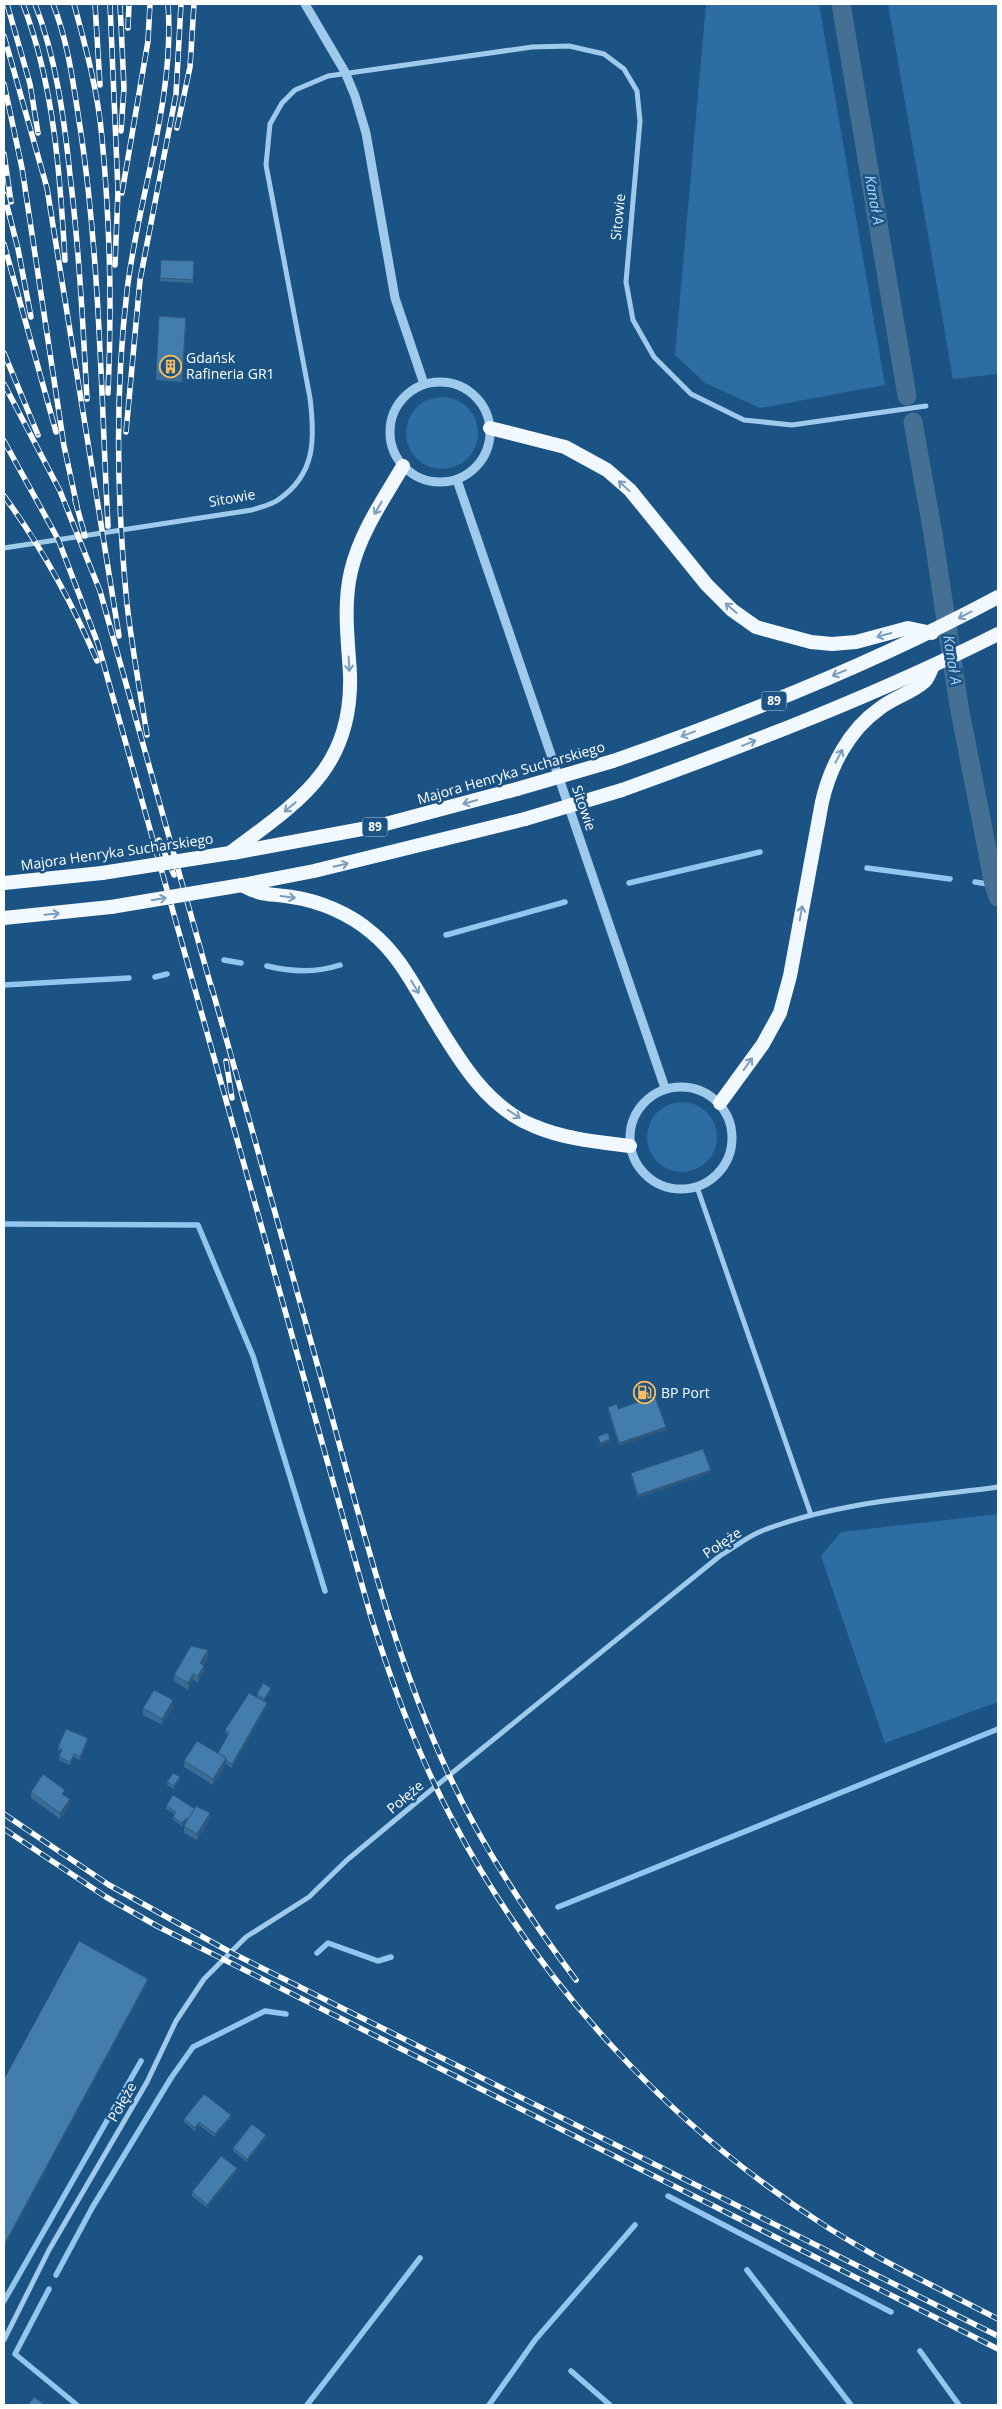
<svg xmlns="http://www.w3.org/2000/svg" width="1002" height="2409" viewBox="0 0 1002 2409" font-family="'Open Sans',sans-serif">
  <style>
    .grass { fill: #2d6da3 }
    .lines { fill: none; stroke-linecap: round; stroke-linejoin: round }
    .stream { stroke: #92c6ee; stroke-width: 5.5 }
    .canal { stroke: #456f93; stroke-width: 19 }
    .minor { stroke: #a0caeb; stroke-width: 5 }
    .tertiary { stroke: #a0caeb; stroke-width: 9 }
    .trunk { stroke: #f2f8ff; stroke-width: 14 }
    .rail-casing { stroke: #fff; stroke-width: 5.5 }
    .rail { stroke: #1a5384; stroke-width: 4; stroke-dasharray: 11; stroke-linecap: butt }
    .trunk-bridge { stroke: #f2f8ff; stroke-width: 14 }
    .wall { fill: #3a6c96 }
    .shaded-wall { fill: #2f587a }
    .building { fill: #437dae; stroke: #2f587a }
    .oneway { stroke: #7b9dbb }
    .labels { text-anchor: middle; stroke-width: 5; stroke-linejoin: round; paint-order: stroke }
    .shield { fill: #1a5384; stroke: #bacbda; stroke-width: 1 }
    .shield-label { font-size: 12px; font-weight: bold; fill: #fff }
    .street-label { font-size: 14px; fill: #fff; stroke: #1a5384 }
    .poi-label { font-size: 14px; fill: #fff; stroke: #1a5384; text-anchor: start }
    .water-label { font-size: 15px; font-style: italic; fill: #abd3f3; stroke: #1a5384 }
  </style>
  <rect width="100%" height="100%" fill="#1a5384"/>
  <g class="grass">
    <polygon points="706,4 819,4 885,385 760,408 705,383 675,355"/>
    <polygon points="888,4 998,4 998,374 953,379"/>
    <circle cx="442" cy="433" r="36"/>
    <circle cx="682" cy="1137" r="35"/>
    <polygon points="998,1514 998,1702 885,1743 821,1556 841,1532"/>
  </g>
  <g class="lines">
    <g class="stream">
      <polyline points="867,868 950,879"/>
      <polyline points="975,882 994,885"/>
      <polyline points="629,883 760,852"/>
      <polyline points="446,935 565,902"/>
      <polyline points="224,960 241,963"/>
      <path d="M267 966C292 972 316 973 340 965"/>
      <polyline points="155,977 167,974"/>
      <polyline points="4,985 129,978"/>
      <polyline points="4,1224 198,1225 253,1356 325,1591"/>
      <polyline points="558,1907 998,1729"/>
      <polyline points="317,1953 328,1943 378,1961 391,1957"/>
      <polyline points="668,2196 891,2312"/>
      <polyline points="747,2270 851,2405"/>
      <polyline points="56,2275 92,2208 171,2078 193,2047 265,2011 286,2014"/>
      <polyline points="49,2289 15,2354 77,2405"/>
      <polyline points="4,2301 141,2061"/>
      <polyline points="920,2351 959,2405"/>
      <polyline points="571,2371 610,2405"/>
      <polyline points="307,2405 420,2258"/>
      <polyline points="489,2405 535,2340 635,2225"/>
    </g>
    <g class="canal">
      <polyline points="841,4 907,396"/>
      <polyline points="913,422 933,534 959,706 994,885 998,897"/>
    </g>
    <g class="minor">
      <path d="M4 548 252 510C260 507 271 505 278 500 316 474 315 439 310 398L266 165 270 124 282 103 295 90 328 76 532 47 569 46 604 54 624 69 637 91 640 121 626 282 633 320 654 357 691 394 744 420 792 425 926 406"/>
      <polyline points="697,1187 811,1515"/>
      <path d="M4 2340 49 2250 147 2082 176 2021 204 1979 246 1937 309 1897 347 1860 436 1786 721 1555C735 1547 749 1535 764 1530 840 1501 919 1498 998 1487"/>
    </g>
    <g class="tertiary">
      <polyline points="305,4 345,72 355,96 366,133 395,298 424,384"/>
      <circle cx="440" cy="432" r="50"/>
      <polyline points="457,480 665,1088"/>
      <circle cx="681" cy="1138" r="51"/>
    </g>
    <g class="trunk">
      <polyline points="490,428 565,447 607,470 630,490 707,585 732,610 756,627 811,642 832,644 856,642 908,628 932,633"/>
      <path d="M613 761C745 715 875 663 998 597"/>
      <path d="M622 790C749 744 877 695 998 634"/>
      <path d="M230 853C298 802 353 769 350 674 348 640 343 605 351 571 360 533 383 500 403 466"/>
      <polyline points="233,853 378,826 517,789"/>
      <polyline points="4,883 102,873"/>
      <path d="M242 885C264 897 269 893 292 897 320 901 350 914 371 932 396 952 411 980 427 1007 454 1051 483 1106 534 1126 564 1139 598 1142 630 1146"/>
      <polyline points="242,885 314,871 525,819"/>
      <polyline points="4,918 111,907"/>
      <path d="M720 1103 763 1044 780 1013 790 976 822 802C830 767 849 730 879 709 892 698 912 693 925 681 928 678 930 672 932 668"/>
    </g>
    <defs>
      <g id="rail">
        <polyline points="7,4 30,84 38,133"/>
        <path d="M23 4C54 85 60 174 65 260"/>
        <path d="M35 4C56 58 64 117 70 175 79 249 83 324 87 399"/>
        <path d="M53 4C69 44 74 90 81 133 100 263 101 395 108 526"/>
        <path d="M74 4C86 48 98 92 102 138 110 223 112 309 108 393"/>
        <polyline points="95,4 100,85"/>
        <polyline points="110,4 118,191 115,265"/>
        <polyline points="120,4 124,88 121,131"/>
        <polyline points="128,28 129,4"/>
        <polyline points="4,36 47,188 119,636"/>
        <polyline points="4,84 22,168 64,446 77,506"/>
        <polyline points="177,128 190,67 194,4"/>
        <polyline points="4,154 11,202"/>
        <polyline points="122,193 148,41 150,4"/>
        <polyline points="4,194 18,249 31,317"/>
        <polyline points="4,244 56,432"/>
        <polyline points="4,353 38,435"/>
        <polyline points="4,384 60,491 100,591 212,990"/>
        <polyline points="126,432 140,280 176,94 181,4"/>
        <path d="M4 441 58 539 98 644 371 1617C393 1686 417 1753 451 1817 538 1984 671 2128 830 2229 884 2263 942 2290 998 2319"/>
        <path d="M4 496C43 549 71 600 97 661"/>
        <polyline points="75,500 85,536"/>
        <path d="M147 735C140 691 132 648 127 604 117 503 115 392 127 291 138 196 175 101 168 4"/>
        <polyline points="159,840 174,875"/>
        <path d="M211 985C251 1124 289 1264 328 1403 363 1529 394 1656 449 1775 483 1848 527 1915 576 1980"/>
        <polyline points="226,1061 232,1098"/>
        <polyline points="4,1814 109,1885 230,1952 998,2336"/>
        <polyline points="4,1829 106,1897 157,1926 998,2349"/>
      </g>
    </defs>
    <use href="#rail" class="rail-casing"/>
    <use href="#rail" class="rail"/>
    <g class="trunk-bridge">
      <polyline points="517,789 613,761"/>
      <polyline points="525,819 622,790"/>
      <polyline points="102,873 230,853"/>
      <polyline points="111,907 242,885"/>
    </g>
  </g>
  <g class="wall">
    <polygon points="161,260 194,261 193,283 160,281"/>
    <polygon points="186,324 182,382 156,380 156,374"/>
    <polygon points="639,1396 666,1430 619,1446 608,1410 608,1407 618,1409 640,1402"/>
    <polygon points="631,1473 711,1473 638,1498 631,1476"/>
    <polygon points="208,1657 203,1665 204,1672 198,1683 193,1680 188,1690 174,1681 174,1675"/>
    <polygon points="271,1691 264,1702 267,1706 232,1768 226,1764 213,1785 184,1767 184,1761 218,1753 228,1735 225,1733 225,1730 257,1697 257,1694"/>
    <polygon points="173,1707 162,1725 143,1715 143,1708"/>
    <polygon points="88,1741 80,1760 74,1757 70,1765 59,1760 59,1757 61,1751 58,1750 58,1747"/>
    <polygon points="180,1780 174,1789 167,1785 167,1782"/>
    <polygon points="31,1792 65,1796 70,1805 60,1819 31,1798"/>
    <polygon points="166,1806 210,1819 197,1840 184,1833 184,1826 187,1821 186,1821 182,1826 173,1820 173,1817 175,1814 166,1809"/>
    <polygon points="231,2118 215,2137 199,2125 195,2131 184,2122 184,2119"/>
    <polygon points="266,2138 247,2162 233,2151 233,2148"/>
    <polygon points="237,2171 207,2208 192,2196 192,2192"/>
  </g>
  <g class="shaded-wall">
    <polygon points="666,1427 666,1430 619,1446 619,1443"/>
    <polygon points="610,1439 610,1442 600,1446 600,1443"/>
    <polygon points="711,1470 711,1473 638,1498 638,1495"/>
    <polygon points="208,1650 208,1657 200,1669 200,1663"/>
    <polygon points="204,1666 204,1672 198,1683 198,1676"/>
    <polygon points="193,1674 193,1680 188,1690 188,1683"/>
    <polygon points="271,1688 271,1691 264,1702 264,1699"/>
    <polygon points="173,1700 173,1707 162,1725 162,1719"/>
    <polygon points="267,1703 267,1706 232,1768 232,1764"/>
    <polygon points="88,1738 88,1741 80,1760 80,1757"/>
    <polygon points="74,1754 74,1757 70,1765 70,1762"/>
    <polygon points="226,1758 226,1764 213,1785 213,1779"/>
    <polygon points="180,1777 180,1780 174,1789 174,1786"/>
    <polygon points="70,1799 70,1805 60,1819 60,1813"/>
    <polygon points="210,1813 210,1819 197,1840 197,1834"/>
    <polygon points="186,1818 186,1821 182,1826 182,1823"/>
    <polygon points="148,1979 148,1982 4,2248 4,2245"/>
    <polygon points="231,2115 231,2118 215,2137 215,2134"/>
    <polygon points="199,2122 199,2125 195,2131 195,2128"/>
    <polygon points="266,2135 266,2138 247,2162 247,2159"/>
    <polygon points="237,2168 237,2171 207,2208 207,2205"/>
  </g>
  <g class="building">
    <polygon points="161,260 194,261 193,280 160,278"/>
    <polygon points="159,316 186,318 182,376 156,374"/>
    <polygon points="653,1391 666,1427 619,1443 608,1407 617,1404 618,1409 641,1401 639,1396"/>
    <polygon points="608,1433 610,1439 600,1443 598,1436"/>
    <polygon points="703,1449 711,1470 638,1495 631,1473"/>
    <polygon points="191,1646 208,1650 200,1663 204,1666 198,1676 193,1674 188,1683 174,1675"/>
    <polygon points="263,1683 271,1688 264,1699 257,1694"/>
    <polygon points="154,1690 173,1700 162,1719 143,1708"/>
    <polygon points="249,1693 267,1703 232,1764 226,1761 226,1758 218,1753 229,1733 225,1730"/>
    <polygon points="66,1729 88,1738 80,1757 74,1754 70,1762 59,1757 62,1749 58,1747"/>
    <polygon points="197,1741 226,1758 213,1779 184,1761"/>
    <polygon points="173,1773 180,1777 174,1786 167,1782"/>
    <polygon points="43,1774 65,1790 62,1794 70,1799 60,1813 31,1792"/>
    <polygon points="173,1795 195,1809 188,1819 186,1818 182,1823 173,1817 176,1812 166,1806"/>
    <polygon points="196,1806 210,1813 197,1834 184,1826"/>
    <polygon points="79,1941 148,1979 4,2245 4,2079"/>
    <polygon points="204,2094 231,2115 215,2134 199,2122 195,2128 184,2119"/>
    <polygon points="252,2124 266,2135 247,2159 233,2148"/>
    <polygon points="221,2156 237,2168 207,2205 192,2192"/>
    <polygon points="34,2397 45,2405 28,2405"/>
  </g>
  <defs><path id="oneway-shaft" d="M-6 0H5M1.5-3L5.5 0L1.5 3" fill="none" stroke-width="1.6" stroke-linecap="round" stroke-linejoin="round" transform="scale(1.25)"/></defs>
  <g class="oneway">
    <use href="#oneway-shaft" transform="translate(624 486) rotate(-137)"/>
    <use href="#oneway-shaft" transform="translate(378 508) rotate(120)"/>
    <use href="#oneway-shaft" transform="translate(731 608) rotate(-139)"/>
    <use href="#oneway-shaft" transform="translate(965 615) rotate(152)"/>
    <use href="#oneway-shaft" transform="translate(884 635) rotate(165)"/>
    <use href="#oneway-shaft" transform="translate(349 664) rotate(87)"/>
    <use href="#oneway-shaft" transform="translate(839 673) rotate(157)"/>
    <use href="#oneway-shaft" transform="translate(688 734) rotate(160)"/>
    <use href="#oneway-shaft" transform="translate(749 743) rotate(-22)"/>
    <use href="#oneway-shaft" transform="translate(839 756) rotate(-62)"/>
    <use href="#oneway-shaft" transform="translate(470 802) rotate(164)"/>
    <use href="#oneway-shaft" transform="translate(290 807) rotate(140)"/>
    <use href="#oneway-shaft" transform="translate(341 865) rotate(-13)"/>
    <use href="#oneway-shaft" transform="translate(288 897) rotate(7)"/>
    <use href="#oneway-shaft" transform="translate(159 899) rotate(-9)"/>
    <use href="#oneway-shaft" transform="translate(801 913) rotate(-80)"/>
    <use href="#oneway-shaft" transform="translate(52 914) rotate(-5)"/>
    <use href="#oneway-shaft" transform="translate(415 987) rotate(59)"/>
    <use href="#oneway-shaft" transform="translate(748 1064) rotate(-54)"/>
    <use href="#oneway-shaft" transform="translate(514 1114) rotate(34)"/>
  </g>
  <defs>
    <symbol id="building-ring" viewBox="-11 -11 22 22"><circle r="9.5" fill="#1a5384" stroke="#febe5b" stroke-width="1.5"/><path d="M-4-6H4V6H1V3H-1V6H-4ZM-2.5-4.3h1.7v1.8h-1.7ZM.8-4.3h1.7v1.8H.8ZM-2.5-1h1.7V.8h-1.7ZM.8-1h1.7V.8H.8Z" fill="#febe5b"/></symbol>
    <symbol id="fuel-ring" viewBox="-11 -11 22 22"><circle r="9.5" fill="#1a5384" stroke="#febe5b" stroke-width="1.5"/><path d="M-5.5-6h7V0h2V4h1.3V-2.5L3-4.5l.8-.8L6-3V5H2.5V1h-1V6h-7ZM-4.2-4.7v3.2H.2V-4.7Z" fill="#febe5b"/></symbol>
  </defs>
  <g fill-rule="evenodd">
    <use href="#building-ring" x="158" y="354" width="25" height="25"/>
    <use href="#fuel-ring" x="632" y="1380" width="25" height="25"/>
  </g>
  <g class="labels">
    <g class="shield">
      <rect x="761.5" y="691.5" width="25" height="19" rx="4"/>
      <rect x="362.5" y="817.5" width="25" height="19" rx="4"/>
    </g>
    <g class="shield-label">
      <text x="774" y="705">89</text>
      <text x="375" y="831">89</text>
    </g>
    <g class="street-label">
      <text transform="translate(618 217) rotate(-84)" y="5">Sitowie</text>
      <text transform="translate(232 498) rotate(-10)" y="5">Sitowie</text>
      <text transform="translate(511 773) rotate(-16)" y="5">Majora Henryka Sucharskiego</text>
      <text transform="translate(584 808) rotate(71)" y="5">Sitowie</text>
      <text transform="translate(117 852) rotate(-8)" y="5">Majora Henryka Sucharskiego</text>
      <text transform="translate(722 1543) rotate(-34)" y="5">Połęże</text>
      <text transform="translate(405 1797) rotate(-40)" y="5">Połęże</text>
      <text transform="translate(122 2102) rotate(-60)" y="5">Połęże</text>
    </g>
    <g class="poi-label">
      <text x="186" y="363">Gdańsk<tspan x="186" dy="16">Rafineria GR1</tspan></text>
      <text x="661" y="1398">BP Port</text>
    </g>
    <g class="water-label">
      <text transform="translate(874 200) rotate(80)" y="5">Kanał A</text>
      <text transform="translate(952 660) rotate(81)" y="5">Kanał A</text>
    </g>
  </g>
  <rect width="1002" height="2409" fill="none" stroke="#ffffff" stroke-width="10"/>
</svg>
